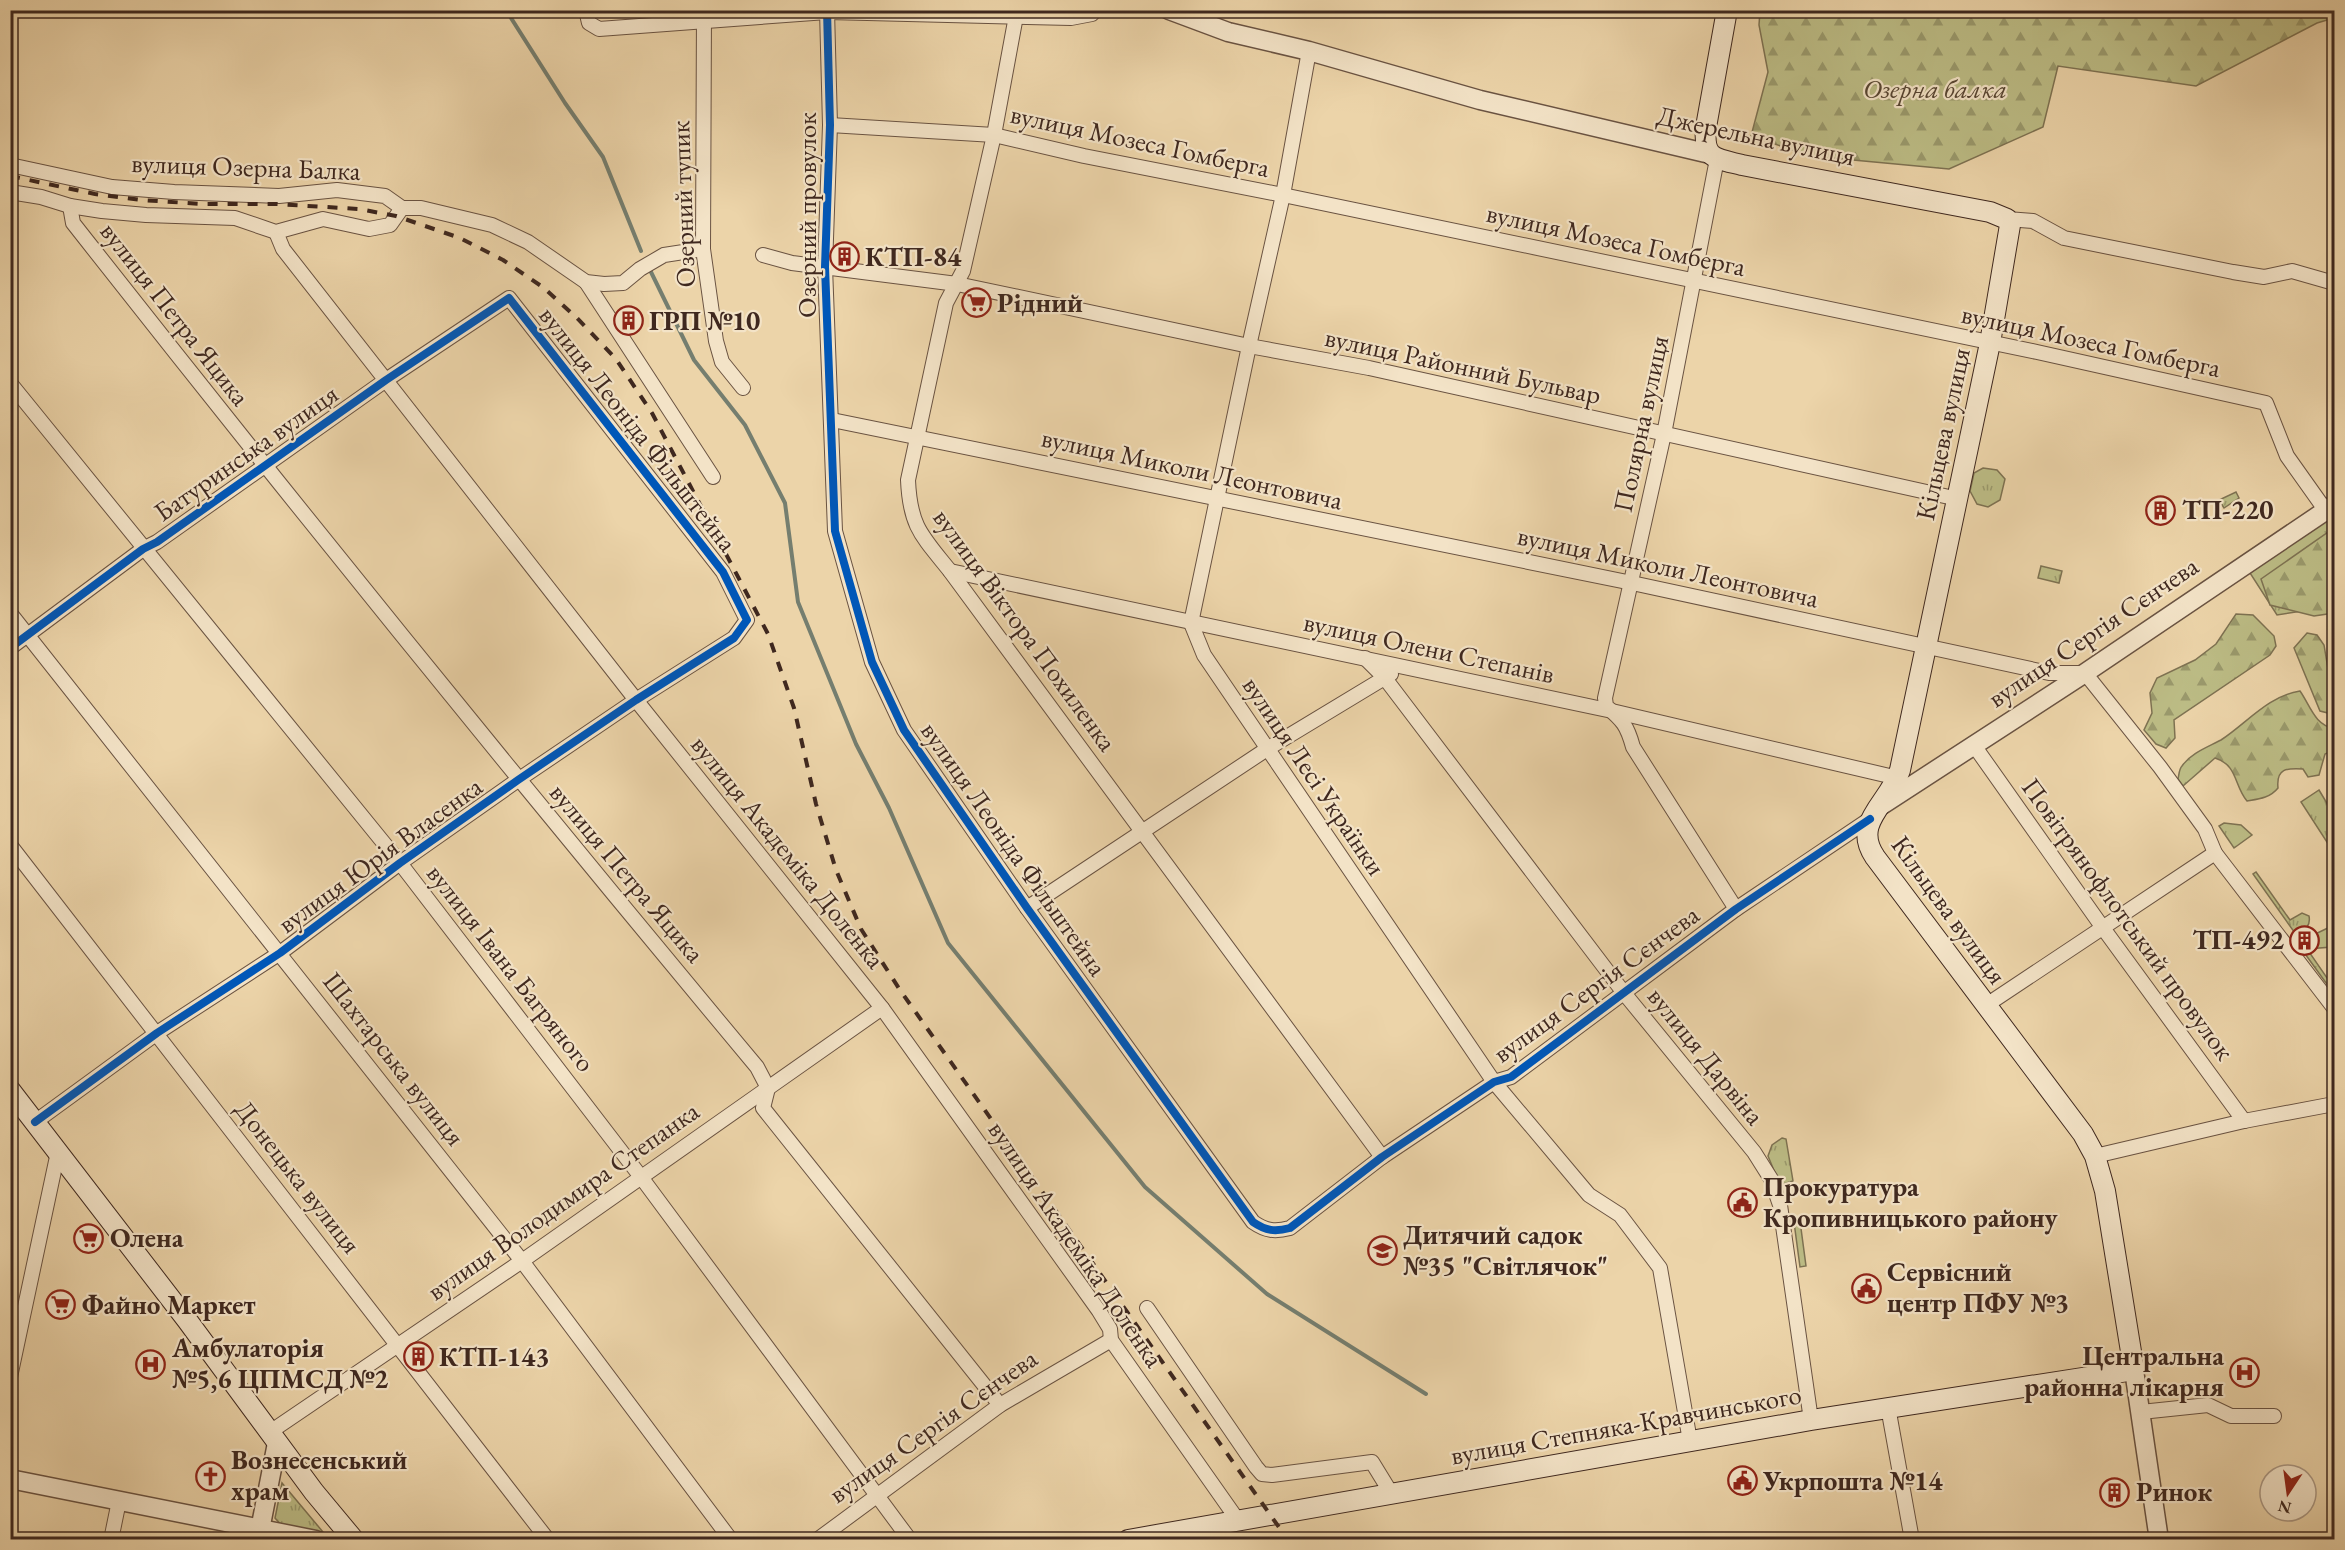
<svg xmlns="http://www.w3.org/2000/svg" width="2345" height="1550" viewBox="0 0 2345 1550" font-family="'EB Garamond',serif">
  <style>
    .grass { fill: url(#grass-tufts); stroke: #7e7252; stroke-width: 1.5 }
    .forest { fill: url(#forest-firs); stroke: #7e7252; stroke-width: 1.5 }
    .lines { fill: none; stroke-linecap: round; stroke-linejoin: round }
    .stream { stroke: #757e6f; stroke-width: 4 }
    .minor-casing { stroke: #6a5342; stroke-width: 16 }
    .tertiary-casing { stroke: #6a5342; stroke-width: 21 }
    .secondary-casing { stroke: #3f281f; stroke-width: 22 }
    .minor { stroke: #f3e3c7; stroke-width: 14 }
    .tertiary { stroke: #f3e3c7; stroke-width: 18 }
    .secondary { stroke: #f3e3c7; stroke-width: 20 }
    .rail { stroke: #3f281f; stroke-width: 4; stroke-dasharray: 10 10; stroke-linecap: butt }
    .cycleway-casing { stroke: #f3e3c7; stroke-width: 11 }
    .cycleway { stroke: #0057b8; stroke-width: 8 }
    .labels { text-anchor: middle; stroke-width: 4.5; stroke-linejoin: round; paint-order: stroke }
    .park-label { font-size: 27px; font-style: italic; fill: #584633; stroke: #f3e3c7 }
    .street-label { font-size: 27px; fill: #3f281f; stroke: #f3e3c7 }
    .poi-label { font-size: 27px; font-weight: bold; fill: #3f281f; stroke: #f3e3c7; text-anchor: start }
  </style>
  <defs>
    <pattern id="grass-tufts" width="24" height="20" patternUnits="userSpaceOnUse" patternTransform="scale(1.5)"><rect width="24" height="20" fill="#bcbc85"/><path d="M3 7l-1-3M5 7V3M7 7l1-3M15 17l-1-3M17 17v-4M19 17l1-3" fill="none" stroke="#9a996c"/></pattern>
    <pattern id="forest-firs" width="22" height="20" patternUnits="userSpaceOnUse" patternTransform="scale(1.5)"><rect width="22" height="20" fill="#bcbc85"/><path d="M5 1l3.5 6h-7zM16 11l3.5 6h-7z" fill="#9a996c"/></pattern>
  </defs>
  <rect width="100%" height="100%" fill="#ecd4a9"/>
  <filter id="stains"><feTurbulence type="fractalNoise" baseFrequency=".00333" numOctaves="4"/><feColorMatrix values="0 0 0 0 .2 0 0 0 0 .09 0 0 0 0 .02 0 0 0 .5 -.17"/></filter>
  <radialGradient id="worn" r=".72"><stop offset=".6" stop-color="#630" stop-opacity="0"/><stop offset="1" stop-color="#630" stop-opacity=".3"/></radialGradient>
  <g class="grass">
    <polygon points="1983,468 1997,470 2005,479 2000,500 1988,507 1977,504 1970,491 1974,473"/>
    <polygon points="2236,492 2239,498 2224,508 2219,500"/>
    <polygon points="2334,513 2334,606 2277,615 2250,573"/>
    <polygon points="2041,566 2062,571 2059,583 2038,578"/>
    <polygon points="2319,790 2334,815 2334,853 2301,802"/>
    <polygon points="2224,823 2241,825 2252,835 2234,848 2219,826"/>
    <path d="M2256 872 2290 920 2302 913 2309 916C2311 926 2305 930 2297 936L2253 874Z"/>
    <polygon points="2334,925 2334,938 2331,939 2332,947 2307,949 2327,978 2334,976 2334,994 2303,951 2313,942 2309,937"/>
    <polygon points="1782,1138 1786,1139 1793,1181 1780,1185 1768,1156 1772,1145"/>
    <polygon points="1800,1221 1806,1266 1800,1267 1794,1222"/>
    <polygon points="282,1483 323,1532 314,1534 283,1527 275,1518"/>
  </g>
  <g class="forest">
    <polygon points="1760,11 2334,10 2334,18 2317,23 2196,86 2058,66 2043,127 1949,169 1810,156 1751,136 1768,72 1759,25"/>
    <polygon points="2334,528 2334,613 2314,616 2270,605 2261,579"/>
    <polygon points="2236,614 2253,615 2274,636 2276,646 2270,655 2174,720 2175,738 2166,748 2156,744 2144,730 2152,713 2150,693 2157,678 2195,660 2216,644"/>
    <polygon points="2307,633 2317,635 2324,645 2334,705 2332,714 2320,711 2294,648"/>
    <path d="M2300 691C2310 705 2315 726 2334 728V750L2325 754 2319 775 2308 777 2303 769C2287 768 2276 768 2278 788 2270 798 2259 799 2247 801 2234 786 2238 765 2215 758L2183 786 2178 779C2179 775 2179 769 2182 766 2191 753 2208 747 2221 740 2247 723 2268 696 2300 691Z"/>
  </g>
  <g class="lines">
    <g class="stream">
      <polyline points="506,10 565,103 603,157 641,251"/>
      <polyline points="650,270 694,360 745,425 785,503 798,602 856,744 889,808 948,943 1145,1187 1267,1294 1426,1394"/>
    </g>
    <defs>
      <g id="minor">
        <polyline points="586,10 589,23 599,29 827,12 1071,18 1092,14 1095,10"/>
        <polyline points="704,10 703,249 716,341 722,362 743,388"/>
        <path d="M827 10 830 125 825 267 835 531 872 662 904 730 1027 908 1253 1222C1266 1231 1275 1232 1290 1228L1382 1157 1494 1082 1511 1077 1736 909 1870 819"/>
        <path d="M1016 16 994 135 963 271 946 303 908 480C910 527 922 536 950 571L1382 1157"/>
        <polyline points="1309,51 1283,195 1249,346 1191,623 1204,655 1494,1082 1589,1195 1620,1215 1660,1268 1690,1441"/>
        <polyline points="830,125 994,135 1084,156 1283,195 2037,352 2266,403 2287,456 2326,511"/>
        <path d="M1717 159 1664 434 1605 698 1606 706C1623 721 1627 725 1633 747L1736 909"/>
        <polyline points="10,165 112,187 174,192 279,196 337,190 385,196 402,208 421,208 492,225 528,242 586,282 604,284 623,283 640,269 664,255 703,249"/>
        <polyline points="10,192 41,197 70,206 102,211 146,215 235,218 276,232 323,219 369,229 390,225 402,208"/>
        <path d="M70 206 73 223C297 508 525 789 757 1067L768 1088 763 1108 1000 1405"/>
        <polyline points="2007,219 2033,221 2064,238 2233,272 2264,277 2292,271 2334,283"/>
        <polyline points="276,232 283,249 636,700 882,1008 1099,1311 1110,1329 1111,1340 1237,1519"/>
        <polyline points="763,255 792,263 957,284 1249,346 1369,368 1958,499"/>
        <polyline points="586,282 713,477"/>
        <polyline points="10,383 400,863 641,1177 910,1540"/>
        <polyline points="832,420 1632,583 2049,673 2085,673 2160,767 2205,829 2215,853 2334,1008"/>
        <polyline points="950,571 1612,711 1898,778"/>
        <polyline points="10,613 522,1261 731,1540"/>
        <polyline points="10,648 143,549 157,542 386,380 509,298 723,572 747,620 734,638 636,700 518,780 400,863 280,953 157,1033 35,1122"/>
        <polyline points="1365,658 1384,677 1624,993 1754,1152 1771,1179 1780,1205 1811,1420"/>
        <polyline points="1973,744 2103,928 2244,1121"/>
        <polyline points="10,845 548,1540"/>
        <polyline points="1027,908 1267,749 1391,674"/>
        <polyline points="1985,1006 2215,853"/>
        <polyline points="2095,1156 2244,1121 2334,1104"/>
        <polyline points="1147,1308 1256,1467 1262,1474 1272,1475 1372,1462 1391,1493"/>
        <polyline points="10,1377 58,1152"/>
        <polyline points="1888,1407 1912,1540"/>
        <polyline points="2141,1412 2208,1405 2231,1416 2274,1416"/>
        <polyline points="270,1432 522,1261 882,1008"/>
        <polyline points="111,1540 119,1501"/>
        <polyline points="817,1540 1000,1405 1111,1340"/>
      </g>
      <g id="tertiary">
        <polyline points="1169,10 1228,32 1309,51 1480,100 1710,154"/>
        <polyline points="1882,805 2085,673 2334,505"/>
        <polyline points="2134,1370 2159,1540"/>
        <polyline points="10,1479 316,1540"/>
        <polyline points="258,1540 277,1443"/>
      </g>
      <g id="secondary">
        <polyline points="10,1090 187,1320 314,1492 354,1540"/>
        <path d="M1128 1540 1811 1420 2134 1370 2105 1191 2095 1156 2083 1134 1875 857C1851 822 1890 803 1900 770L1990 343 2010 225 2007 219 1990 212 1742 165C1714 158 1703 159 1706 127L1727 10"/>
      </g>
    </defs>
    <use href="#minor" class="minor-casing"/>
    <use href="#tertiary" class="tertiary-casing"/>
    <use href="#secondary" class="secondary-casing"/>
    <use href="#minor" class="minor"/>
    <use href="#tertiary" class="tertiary"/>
    <use href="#secondary" class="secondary"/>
    <polyline class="rail" points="10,176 95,194 142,200 202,204 276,204 359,209 396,216 460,238 503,260 544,288 577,318 616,359 652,413 768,634 794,708 816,804 836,870 861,929 900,990 1288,1540"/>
    <defs>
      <g id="cycleway">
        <path d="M827 10 830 125 825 267 835 531 872 662 904 730 1027 908 1253 1222C1266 1231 1275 1232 1290 1228L1382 1157 1494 1082 1511 1077 1736 909 1870 819"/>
        <polyline points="10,648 143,549 157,542 386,380 509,298 723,572 747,620 734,638 636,700 518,780 400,863 280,953 157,1033 35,1122"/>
      </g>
    </defs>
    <use href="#cycleway" class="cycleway-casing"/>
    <use href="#cycleway" class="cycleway"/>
  </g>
  <defs>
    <symbol id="building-ring" viewBox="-11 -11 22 22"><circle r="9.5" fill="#f3e3c7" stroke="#8f2418" stroke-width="1.5"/><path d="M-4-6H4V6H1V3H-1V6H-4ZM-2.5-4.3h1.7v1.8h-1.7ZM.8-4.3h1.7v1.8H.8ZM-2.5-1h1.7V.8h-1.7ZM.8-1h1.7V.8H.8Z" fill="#8f2418"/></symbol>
    <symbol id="supermarket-ring" viewBox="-11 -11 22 22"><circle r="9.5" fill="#f3e3c7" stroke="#8f2418" stroke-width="1.5"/><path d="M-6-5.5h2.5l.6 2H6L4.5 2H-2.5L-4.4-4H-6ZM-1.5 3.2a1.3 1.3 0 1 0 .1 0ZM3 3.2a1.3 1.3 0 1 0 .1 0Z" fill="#8f2418"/></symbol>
    <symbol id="civic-ring" viewBox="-11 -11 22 22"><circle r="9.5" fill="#f3e3c7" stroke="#8f2418" stroke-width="1.5"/><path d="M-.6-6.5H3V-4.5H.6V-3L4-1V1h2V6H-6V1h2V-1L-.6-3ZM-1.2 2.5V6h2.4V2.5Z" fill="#8f2418"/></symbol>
    <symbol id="school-ring" viewBox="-11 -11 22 22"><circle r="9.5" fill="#f3e3c7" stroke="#8f2418" stroke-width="1.5"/><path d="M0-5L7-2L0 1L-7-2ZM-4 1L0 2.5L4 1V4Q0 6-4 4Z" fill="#8f2418"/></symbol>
    <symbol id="hospital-ring" viewBox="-11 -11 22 22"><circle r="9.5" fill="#f3e3c7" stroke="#8f2418" stroke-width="1.5"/><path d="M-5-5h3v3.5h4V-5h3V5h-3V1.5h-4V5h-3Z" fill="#8f2418"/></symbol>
    <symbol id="church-ring" viewBox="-11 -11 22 22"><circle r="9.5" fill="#f3e3c7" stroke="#8f2418" stroke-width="1.5"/><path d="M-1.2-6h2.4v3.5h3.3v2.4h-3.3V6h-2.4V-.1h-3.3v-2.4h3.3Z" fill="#8f2418"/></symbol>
  </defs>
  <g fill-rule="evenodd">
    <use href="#building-ring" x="828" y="240" width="33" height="33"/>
    <use href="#supermarket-ring" x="960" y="286" width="33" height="33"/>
    <use href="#building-ring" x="612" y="304" width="33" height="33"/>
    <use href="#building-ring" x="2144" y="494" width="33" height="33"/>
    <use href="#building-ring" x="2288" y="924" width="33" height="33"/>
    <use href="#civic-ring" x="1726" y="1186" width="33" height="33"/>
    <use href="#supermarket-ring" x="72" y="1222" width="33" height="33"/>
    <use href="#school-ring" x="1366" y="1234" width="33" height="33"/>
    <use href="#civic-ring" x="1850" y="1272" width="33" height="33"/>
    <use href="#supermarket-ring" x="44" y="1288" width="33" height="33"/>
    <use href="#building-ring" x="402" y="1340" width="33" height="33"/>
    <use href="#hospital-ring" x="134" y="1348" width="33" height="33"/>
    <use href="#hospital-ring" x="2228" y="1356" width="33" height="33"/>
    <use href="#church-ring" x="194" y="1460" width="33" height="33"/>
    <use href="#civic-ring" x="1726" y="1464" width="33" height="33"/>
    <use href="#building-ring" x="2098" y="1476" width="33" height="33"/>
  </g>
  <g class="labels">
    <g class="park-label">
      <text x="1935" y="98">Озерна балка</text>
    </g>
    <g class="street-label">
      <text transform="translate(1756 136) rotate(12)" y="9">Джерельна вулиця</text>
      <text transform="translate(1140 141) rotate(12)" y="9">вулиця Мозеса Гомберга</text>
      <text transform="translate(246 167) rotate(2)" y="9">вулиця Озерна Балка</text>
      <text transform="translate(683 204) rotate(-92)" y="9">Озерний тупик</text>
      <text transform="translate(807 215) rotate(-90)" y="9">Озерний провулок</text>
      <text transform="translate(1616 240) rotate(12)" y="9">вулиця Мозеса Гомберга</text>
      <text transform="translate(175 314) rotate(52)" y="9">вулиця Петра Яцика</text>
      <text transform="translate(2091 341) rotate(12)" y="9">вулиця Мозеса Гомберга</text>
      <text transform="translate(1463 366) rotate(12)" y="9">вулиця Районний Бульвар</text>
      <text transform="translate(1641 424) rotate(-78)" y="9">Полярна вулиця</text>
      <text transform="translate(638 429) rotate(52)" y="9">вулиця Леоніда Фільштейна</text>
      <text transform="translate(1943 434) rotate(-78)" y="9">Кільцева вулиця</text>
      <text transform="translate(246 453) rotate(-35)" y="9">Батуринська вулиця</text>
      <text transform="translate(1192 469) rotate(12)" y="9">вулиця Миколи Леонтовича</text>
      <text transform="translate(1668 567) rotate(12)" y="9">вулиця Миколи Леонтовича</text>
      <text transform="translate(1025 630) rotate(54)" y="9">вулиця Віктора Похиленка</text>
      <text transform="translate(2093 632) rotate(-34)" y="9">вулиця Сергія Сєнчева</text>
      <text transform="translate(1429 648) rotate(12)" y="9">вулиця Олени Степанів</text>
      <text transform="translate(1314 776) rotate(56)" y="9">вулиця Лесі Українки</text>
      <text transform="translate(1014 849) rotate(55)" y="9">вулиця Леоніда Фільштейна</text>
      <text transform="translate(788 852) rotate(51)" y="9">вулиця Академіка Доленка</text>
      <text transform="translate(380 855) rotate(-36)" y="9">вулиця Юрія Власенка</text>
      <text transform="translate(627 873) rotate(50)" y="9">вулиця Петра Яцика</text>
      <text transform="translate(1949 910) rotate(54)" y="9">Кільцева вулиця</text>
      <text transform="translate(2128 919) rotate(54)" y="9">Повітрянофлотський провулок</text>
      <text transform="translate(511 968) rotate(52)" y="9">вулиця Івана Багряного</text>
      <text transform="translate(1596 984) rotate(-36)" y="9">вулиця Сергія Сєнчева</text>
      <text transform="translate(1706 1056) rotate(51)" y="9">вулиця Дарвіна</text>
      <text transform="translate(394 1059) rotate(52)" y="9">Шахтарська вулиця</text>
      <text transform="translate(298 1177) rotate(52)" y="9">Донецька вулиця</text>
      <text transform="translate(563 1201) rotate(-35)" y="9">вулиця Володимира Степанка</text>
      <text transform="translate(1076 1244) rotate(56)" y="9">вулиця Академіка Доленка</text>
      <text transform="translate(1626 1425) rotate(-10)" y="9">вулиця Степняка-Кравчинського</text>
      <text transform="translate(933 1426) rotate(-35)" y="9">вулиця Сергія Сєнчева</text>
    </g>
    <g class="poi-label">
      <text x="865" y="266">КТП-84</text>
      <text x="997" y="312">Рідний</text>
      <text x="649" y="330">ГРП №10</text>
      <text x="2182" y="519">ТП-220</text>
      <text x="2284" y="949" text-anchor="end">ТП-492</text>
      <text x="1763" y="1196">Прокуратура<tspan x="1763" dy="31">Кропивницького району</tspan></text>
      <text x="1403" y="1244">Дитячий садок<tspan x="1403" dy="31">№35 "Світлячок"</tspan></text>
      <text x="110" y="1247">Олена</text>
      <text x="1887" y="1281">Сервісний<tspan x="1887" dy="31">центр ПФУ №3</tspan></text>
      <text x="82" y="1314">Файно Маркет</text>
      <text x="172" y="1357">Амбулаторія<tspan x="172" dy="31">№5,6 ЦПМСД №2</tspan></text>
      <text x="2224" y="1365" text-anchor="end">Центральна<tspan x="2224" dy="31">районна лікарня</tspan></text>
      <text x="439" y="1366">КТП-143</text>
      <text x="231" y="1469">Вознесенський<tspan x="231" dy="31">храм</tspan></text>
      <text x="1763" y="1490">Укрпошта №14</text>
      <text x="2136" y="1501">Ринок</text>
    </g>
  </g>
  <rect width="2345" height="1550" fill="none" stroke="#ecd4a9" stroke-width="36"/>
  <rect x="12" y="12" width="2321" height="1526" fill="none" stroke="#3f281f" stroke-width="3"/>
  <rect x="18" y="18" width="2309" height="1514" fill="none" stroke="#3f281f" stroke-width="1.5"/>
  <g transform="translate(2288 1493) rotate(193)"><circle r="28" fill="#f3e3c7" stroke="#ab9884" stroke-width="1.5"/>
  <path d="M0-4.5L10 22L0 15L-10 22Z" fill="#8f2418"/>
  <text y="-9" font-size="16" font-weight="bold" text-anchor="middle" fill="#3f281f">N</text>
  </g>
  <rect width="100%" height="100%" filter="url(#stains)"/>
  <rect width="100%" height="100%" fill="url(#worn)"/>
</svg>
